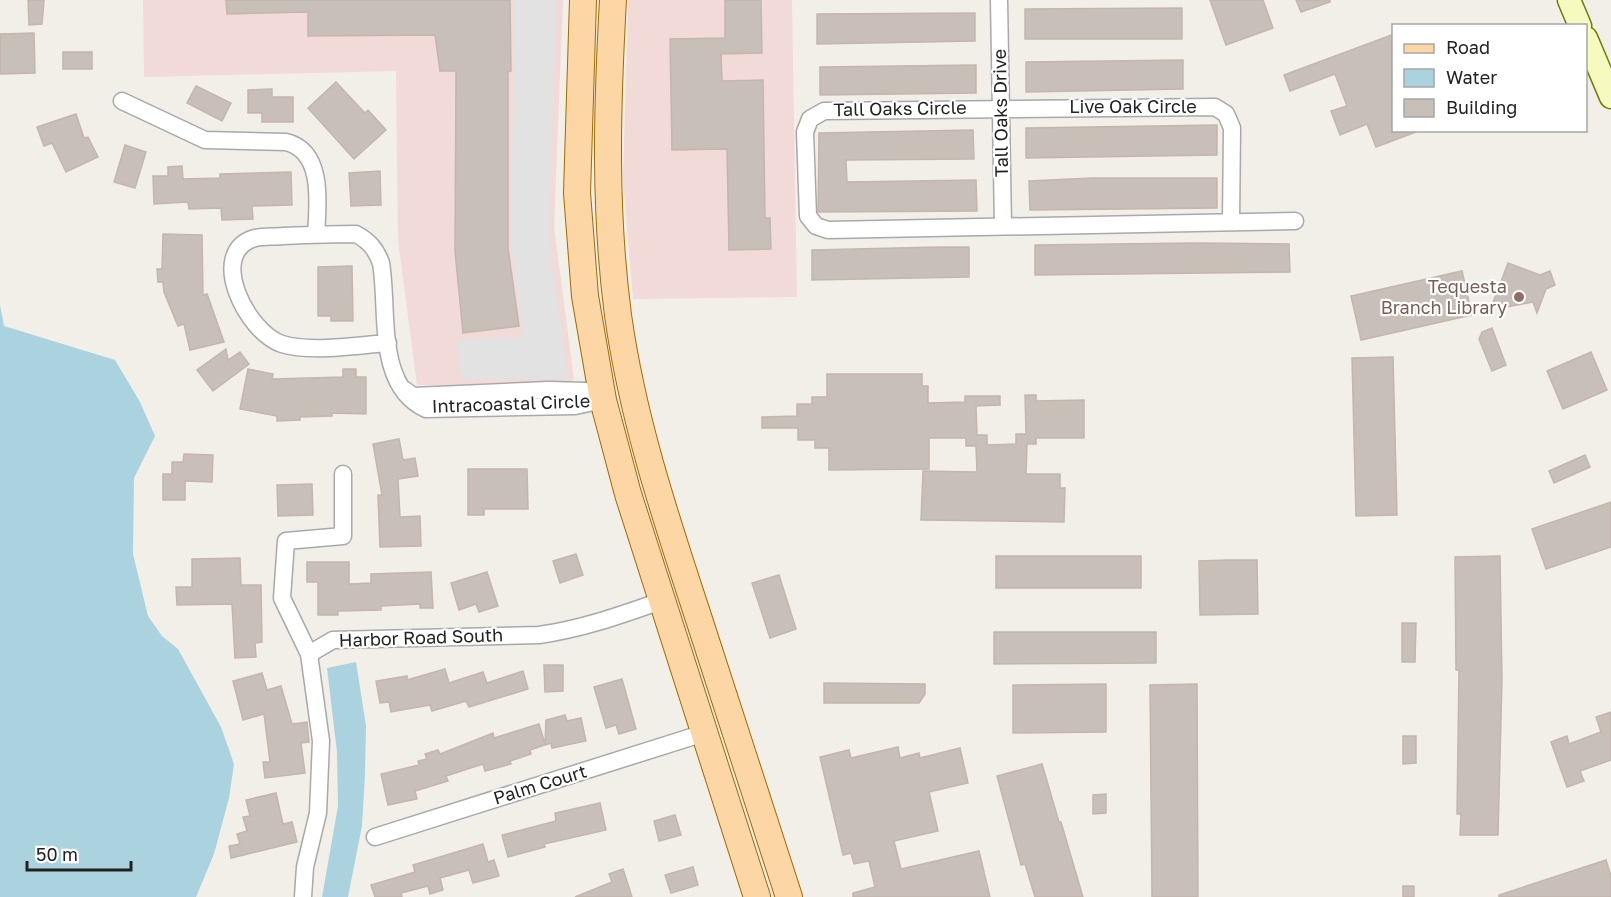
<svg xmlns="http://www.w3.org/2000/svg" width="1611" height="897" viewBox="0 0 1611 897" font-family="'Golos Text',sans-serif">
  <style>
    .commercial { fill: #f2dad9 }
    .parking { fill: #e2e2e2 }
    .water { fill: #aad3df }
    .building { fill: #c7bfb8; stroke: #c4b6ab; stroke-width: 1.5 }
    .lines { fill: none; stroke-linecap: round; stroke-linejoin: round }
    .street-casing { stroke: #a9a9a9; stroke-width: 19 }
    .secondary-casing { stroke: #707d05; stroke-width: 25 }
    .primary-casing { stroke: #a06b00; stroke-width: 28 }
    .street { stroke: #fff; stroke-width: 16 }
    .secondary { stroke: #f7fabf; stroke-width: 22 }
    .primary { stroke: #fcd6a4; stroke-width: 26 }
    .education-dot { fill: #8d6e63; stroke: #fff; stroke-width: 2 }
    .labels { text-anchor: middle; stroke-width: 4.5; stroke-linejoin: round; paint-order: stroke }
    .street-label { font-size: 18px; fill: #222; stroke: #fff }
    .education-label { font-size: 18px; fill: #785e54; stroke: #fff; text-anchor: end }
  </style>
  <rect width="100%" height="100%" fill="#f2efe9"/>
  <g class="commercial">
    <polygon points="143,0 563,0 554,227 574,379 568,384 417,385 398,240 396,71 144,77"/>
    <polygon points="628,0 792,0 797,297 633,299 623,180"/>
  </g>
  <polygon class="parking" points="514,0 556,0 549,241 568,379 460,379 457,339 523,337 511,248"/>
  <g class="water">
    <polygon points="0,305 4,326 115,360 140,402 155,436 134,478 133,554 148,616 162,636 178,649 221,727 234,764 229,798 214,854 196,897 0,897"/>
    <polygon points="356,662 366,726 365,774 362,826 348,897 322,897 338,806 337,752 327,668"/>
  </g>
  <g class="building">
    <polygon points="28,0 44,0 42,24 29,25"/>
    <polygon points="226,0 510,0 511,71 508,72 508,248 519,326 463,333 455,251 456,71 440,71 435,35 308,36 308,12 227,14"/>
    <polygon points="725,0 761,0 762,53 721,54 722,81 763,80 765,218 770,218 771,249 729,250 727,149 672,150 670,39 725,38"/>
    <polygon points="1210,0 1263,0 1273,28 1226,45"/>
    <polygon points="1296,0 1330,0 1330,2 1301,12"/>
    <polygon points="1182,8 1182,39 1025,39 1025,9"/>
    <polygon points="975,13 975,41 817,44 817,14"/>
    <polygon points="34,33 35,73 0,74 0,34"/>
    <polygon points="1394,34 1394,130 1416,132 1376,147 1367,124 1340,135 1331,111 1347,106 1335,74 1290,91 1284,75"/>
    <rect x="63" y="52" width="29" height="17"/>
    <polygon points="1183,60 1183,89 1026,92 1026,62"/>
    <polygon points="976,65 976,93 820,95 820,67"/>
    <polygon points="336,82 365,113 368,110 386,130 354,159 308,108"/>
    <polygon points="196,86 231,103 222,121 187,103"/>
    <polygon points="272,89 272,97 293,97 293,122 262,122 262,113 248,113 248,90"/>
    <polygon points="76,114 84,138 88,137 98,157 66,172 52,143 44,146 37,127"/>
    <polygon points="1217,125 1217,155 1026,158 1026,128"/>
    <polygon points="973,130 974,159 846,160 847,182 976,180 977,211 818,212 819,133"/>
    <polygon points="125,145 146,152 135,188 114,182"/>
    <polygon points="182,166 183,179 220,178 220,174 291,172 292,205 252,206 253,219 222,220 221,208 189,209 188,202 154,204 153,176 168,176 168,167"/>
    <polygon points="380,171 381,205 351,206 349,173"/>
    <polygon points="1092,178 1217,178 1217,208 1030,210 1029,181"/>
    <polygon points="163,234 202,235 203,295 207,294 224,342 190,350 184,324 178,326 164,292 163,282 158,282 157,269 162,269"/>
    <polygon points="1195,243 1289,244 1290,272 1035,275 1035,245"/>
    <polygon points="940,247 969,247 969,277 812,280 812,250"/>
    <polygon points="1508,263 1540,275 1550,271 1555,285 1546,289 1537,313 1533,302 1502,308 1492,305"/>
    <polygon points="352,266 353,321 331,321 331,316 318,316 318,267"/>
    <polygon points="1462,271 1472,315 1361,340 1351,296"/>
    <polygon points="1492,328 1506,365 1492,371 1479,339 1482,332"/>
    <polygon points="226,349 228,360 240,352 249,364 213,391 197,370"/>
    <polygon points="1591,352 1607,390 1563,409 1547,371"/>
    <polygon points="1393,357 1397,515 1356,516 1352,358"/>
    <polygon points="248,369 273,374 272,379 343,377 343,369 356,369 356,377 366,377 366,414 332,413 332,416 300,417 300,420 277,421 277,416 240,409"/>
    <polygon points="827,374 922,374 922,386 928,386 928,403 965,402 965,396 1000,396 1000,405 976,406 977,435 987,435 987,445 1016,444 1016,434 1026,434 1025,395 1036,395 1036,401 1084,400 1084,438 1036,438 1036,444 1027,444 1026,474 1060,474 1060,488 1065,488 1064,522 921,520 923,471 977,472 976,446 966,446 966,438 929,438 929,469 829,470 829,448 815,448 815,440 798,440 798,428 762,428 762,417 797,416 797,404 812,404 812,397 827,397"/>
    <polygon points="399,439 403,460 415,458 418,476 398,479 400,517 420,516 421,546 380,547 378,495 382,495 373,444"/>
    <polygon points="184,454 213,455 212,482 185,481 185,500 163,500 163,474 172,474 172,462 183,462"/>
    <polygon points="1585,455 1590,467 1554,483 1549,471"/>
    <polygon points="468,469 527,469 528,509 484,509 484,515 468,515"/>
    <polygon points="312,484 313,515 278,516 277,485"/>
    <polygon points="1611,502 1611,547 1546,569 1532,529"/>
    <polygon points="576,554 583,575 560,583 553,561"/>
    <rect x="996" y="556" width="145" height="32"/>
    <polygon points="1500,556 1502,680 1498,835 1460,835 1461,814 1457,814 1459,670 1456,670 1455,557"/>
    <polygon points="240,558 241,585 261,585 262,642 255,643 256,657 235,658 232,604 177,605 176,587 192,587 192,559"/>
    <polygon points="1227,560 1257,560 1258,614 1200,615 1199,561"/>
    <polygon points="307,562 349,562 349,584 371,583 371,574 431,572 433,608 420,608 420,604 381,606 381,610 338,611 338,615 318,615 318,582 307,582"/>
    <polygon points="487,572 498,606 479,612 476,604 459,610 451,583"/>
    <polygon points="779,575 796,629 770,638 752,583"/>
    <polygon points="1402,623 1416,623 1415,662 1402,662"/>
    <polygon points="994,632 1156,632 1156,663 994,664"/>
    <polygon points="544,665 563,665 563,691 545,692"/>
    <polygon points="445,669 449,683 483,672 487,683 523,671 528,689 469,707 466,701 432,711 430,705 391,712 389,702 380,703 376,681 407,676 407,680"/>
    <polygon points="262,673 267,690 281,686 292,724 307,722 309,742 301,743 305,773 265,778 263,762 270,762 264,714 243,720 233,681"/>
    <polygon points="622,679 636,729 619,734 616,725 606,728 594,687"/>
    <polygon points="824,683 925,684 925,694 919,703 824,703"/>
    <polygon points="1106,684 1106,732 1013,733 1013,685"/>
    <polygon points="1197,684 1198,897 1152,897 1150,685"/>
    <polygon points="1611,712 1611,760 1580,771 1584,781 1567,787 1551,742 1567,736 1569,744 1601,732 1596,717"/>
    <polygon points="565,715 567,721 581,718 586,741 552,748 551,743 530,750 531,754 510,761 511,764 485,771 483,764 446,776 448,781 415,791 417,799 388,805 381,774 419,765 418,761 427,759 425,754 438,750 440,754 493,733 494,738 539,724 545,744 546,720"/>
    <polygon points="1403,736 1416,736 1416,763 1403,764"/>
    <polygon points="898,747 900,758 919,753 920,758 960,748 968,783 929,792 938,831 894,841 901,869 979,851 990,897 853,897 853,893 875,887 869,861 854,864 851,853 843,855 820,757 849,750 851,758"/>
    <polygon points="1042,764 1059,822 1061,822 1083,897 1035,897 1025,864 1021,865 997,776"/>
    <polygon points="276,793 283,824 292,822 297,842 231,858 229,846 240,844 237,834 247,831 243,817 250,816 246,800"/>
    <polygon points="1106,794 1106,813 1093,814 1093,795"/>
    <polygon points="600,803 606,830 544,844 545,847 508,857 502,835 556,821 555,813"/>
    <polygon points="675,815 681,835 659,841 654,821"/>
    <polygon points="483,844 488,862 494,860 499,876 473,883 469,870 440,878 443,890 430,894 428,886 401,893 402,897 375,897 371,885 415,872 413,865"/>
    <polygon points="1606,860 1611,876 1611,897 1499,897 1499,895"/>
    <polygon points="693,867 698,885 671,893 665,875"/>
    <polygon points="623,869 632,897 575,897 612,882 609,874"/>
    <rect x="1403" y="886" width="11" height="11"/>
  </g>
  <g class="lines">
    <defs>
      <g id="street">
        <polyline points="999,0 1003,226"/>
        <path d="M122 101 205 140 286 142C324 151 318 203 316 234"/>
        <polyline points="1231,221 1232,128 1226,114 1215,107 824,111 810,119 805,132 808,216 816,226 828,230 1295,221"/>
        <path d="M388 343C358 345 311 353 282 344 247 333 206 252 255 238 263 236 274 237 283 236 307 235 332 234 356 234 369 241 376 249 381 263 389 310 375 386 426 409L575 406 603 400"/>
        <polyline points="405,390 413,396 548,390 586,391 603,400"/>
        <path d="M309 654 333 640 539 635C582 629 621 615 661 601"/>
        <polyline points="375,837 704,733"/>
        <polyline points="303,897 305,867 318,813 321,741 309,654 282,598 286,541 343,536 343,474"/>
      </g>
      <g id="secondary">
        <polyline points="1569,0 1580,26"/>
        <polyline points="1586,38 1611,97"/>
      </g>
      <g id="primary">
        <polyline points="583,0 577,193 585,296 603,400 628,494 757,897"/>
        <path d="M613 0C607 107 604 208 618 315 632 416 664 513 696 610 727 706 758 801 789 897"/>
      </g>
    </defs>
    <use href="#street" class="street-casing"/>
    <use href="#secondary" class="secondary-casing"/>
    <use href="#primary" class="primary-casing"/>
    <use href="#street" class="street"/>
    <use href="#secondary" class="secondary"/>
    <use href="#primary" class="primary"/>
  </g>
  <circle class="education-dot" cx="1519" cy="297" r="6"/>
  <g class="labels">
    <g class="street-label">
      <text x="1133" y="113">Live Oak Circle</text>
      <text transform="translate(900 109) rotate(-1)" y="6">Tall Oaks Circle</text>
      <text transform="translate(1001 113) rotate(-91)" y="6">Tall Oaks Drive</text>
      <text transform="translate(511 404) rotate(-2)" y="6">Intracoastal Circle</text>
      <text transform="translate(421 638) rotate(-2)" y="6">Harbor Road South</text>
      <text transform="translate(540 785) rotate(-17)" y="6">Palm Court</text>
    </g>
    <g class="education-label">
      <text x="1507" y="293">Tequesta<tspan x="1507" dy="21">Branch Library</tspan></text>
    </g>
  </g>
  <rect x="1392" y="24" width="195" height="108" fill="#ffffff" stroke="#a7a7a7" stroke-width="1.5"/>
  <rect x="1404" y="44" width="30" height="9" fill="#fcd6a4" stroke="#a7a7a7" stroke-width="1.5"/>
  <text x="1446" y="54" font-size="18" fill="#222222">Road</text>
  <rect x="1404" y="69" width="30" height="18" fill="#aad3df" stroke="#a7a7a7" stroke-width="1.5"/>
  <text x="1446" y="84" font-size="18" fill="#222222">Water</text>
  <rect x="1404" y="99" width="30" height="18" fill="#c7bfb8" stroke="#a7a7a7" stroke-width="1.5"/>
  <text x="1446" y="114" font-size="18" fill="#222222">Building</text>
  <path d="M27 861v9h104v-9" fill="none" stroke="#222222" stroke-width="3"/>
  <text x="36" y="861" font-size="18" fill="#222222" stroke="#ffffff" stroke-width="4.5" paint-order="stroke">50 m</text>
</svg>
